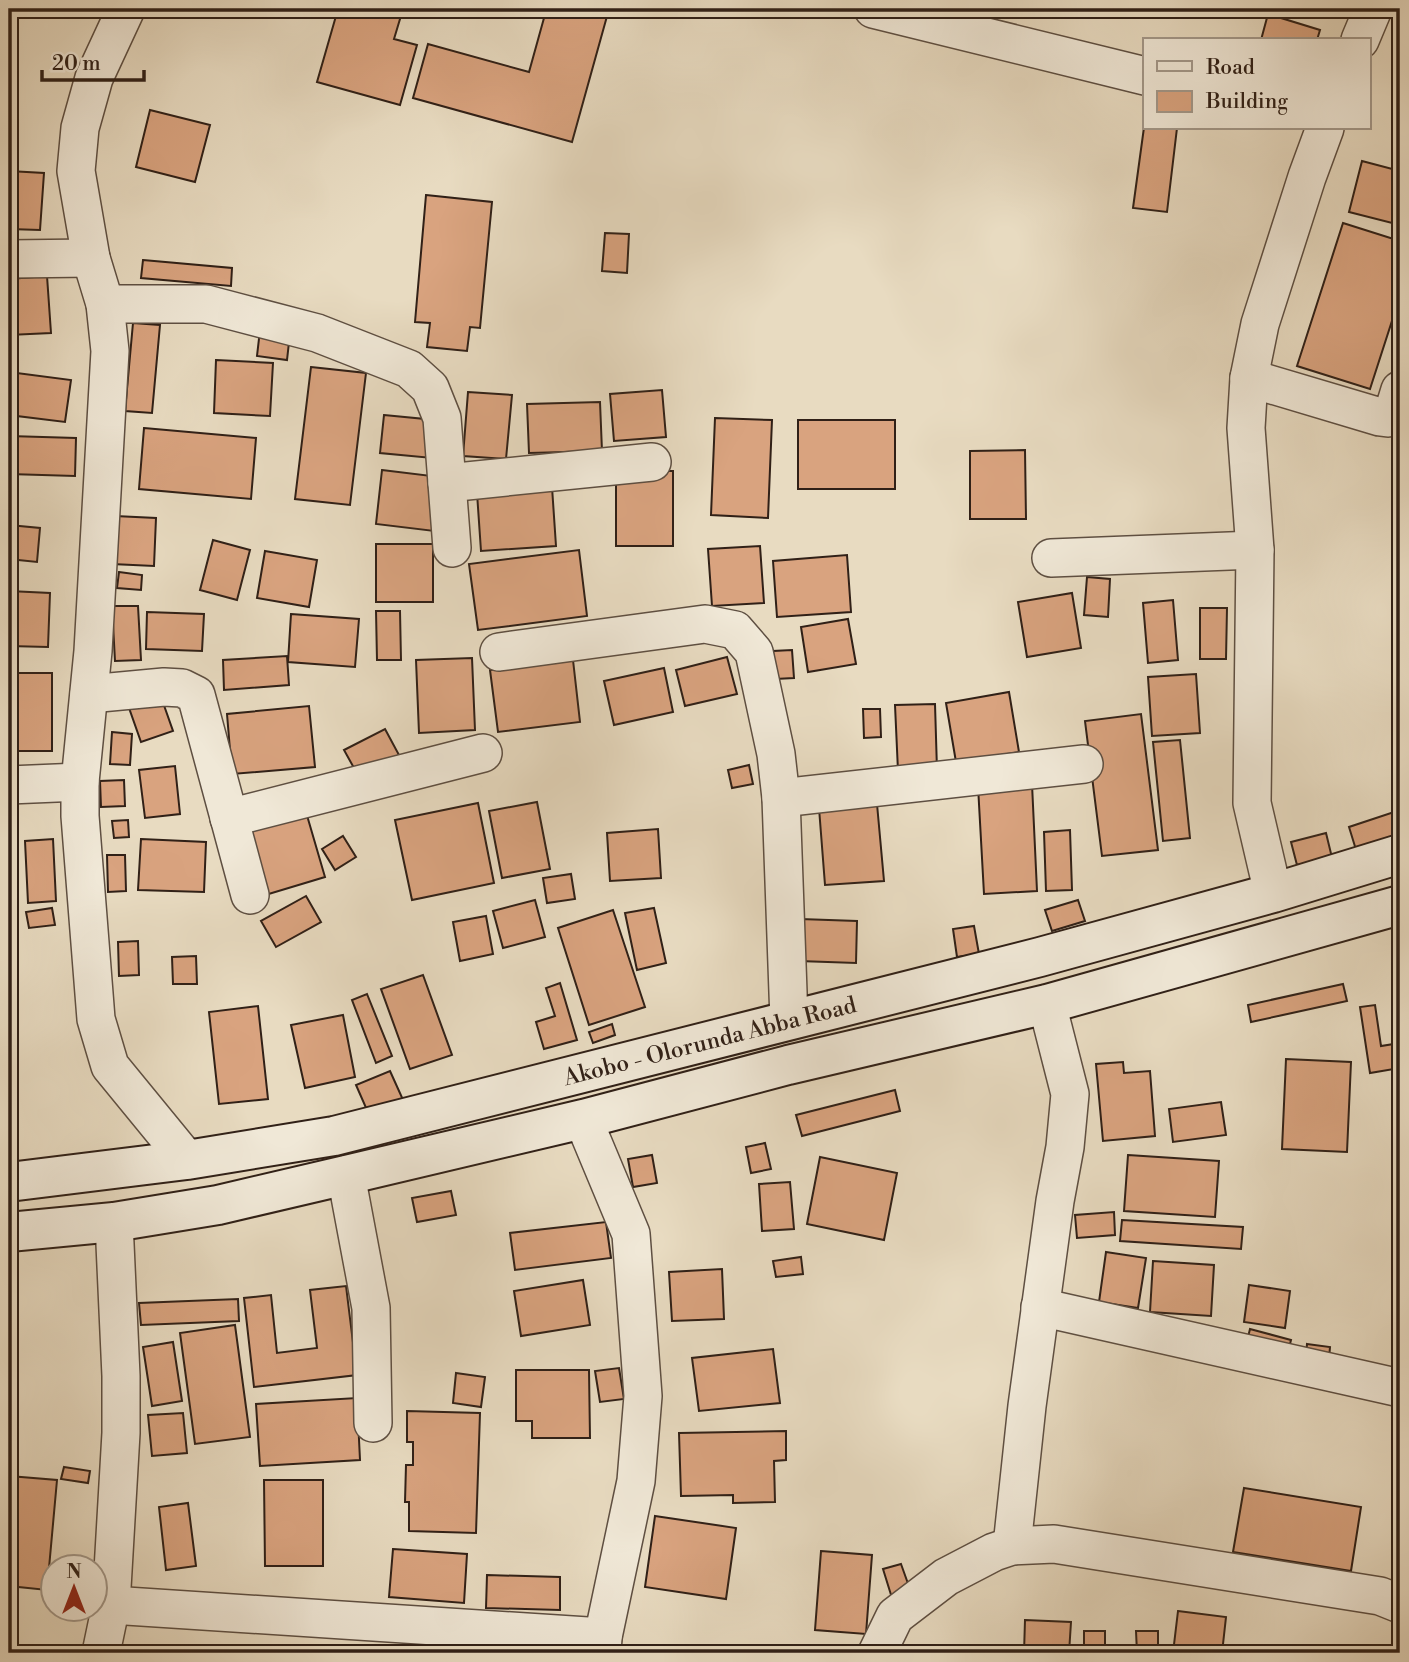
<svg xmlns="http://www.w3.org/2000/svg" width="1409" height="1662" viewBox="0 0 1409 1662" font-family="'Libre Bodoni',serif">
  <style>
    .building { fill: #d9a37f; stroke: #302017; stroke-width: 2 }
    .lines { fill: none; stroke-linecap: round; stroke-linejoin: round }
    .minor-casing { stroke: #5e4f42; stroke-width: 40 }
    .secondary-casing { stroke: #302017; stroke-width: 42 }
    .minor { stroke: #f0e8d7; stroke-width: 37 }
    .secondary { stroke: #f0e8d7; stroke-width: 38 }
    .labels { text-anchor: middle; stroke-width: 6; stroke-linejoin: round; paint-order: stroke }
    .street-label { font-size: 23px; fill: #302017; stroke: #f0e8d7 }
  </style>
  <rect width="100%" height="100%" fill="#e8dbc1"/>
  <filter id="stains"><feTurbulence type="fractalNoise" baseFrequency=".00286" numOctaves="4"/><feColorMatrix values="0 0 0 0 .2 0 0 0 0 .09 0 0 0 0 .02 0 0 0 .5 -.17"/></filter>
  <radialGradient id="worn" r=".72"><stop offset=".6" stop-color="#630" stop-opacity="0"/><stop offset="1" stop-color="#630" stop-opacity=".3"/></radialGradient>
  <g class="building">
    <polygon points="9,9 19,9 9,69"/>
    <polygon points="338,9 403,9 394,39 417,45 400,105 317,82"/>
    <polygon points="510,9 609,9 572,142 413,98 428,44 529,72 544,18"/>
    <polygon points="1268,14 1320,30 1317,40 1261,40"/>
    <polygon points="150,110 210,125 195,182 136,167"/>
    <polygon points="1145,120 1145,128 1177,128 1167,212 1133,208"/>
    <polygon points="1362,161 1400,171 1400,225 1349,212"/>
    <polygon points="9,171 44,173 40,230 9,229"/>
    <polygon points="426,195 492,202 480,328 470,327 467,351 427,347 430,323 415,322"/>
    <polygon points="1343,223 1400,241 1400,296 1370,389 1297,366"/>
    <polygon points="605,233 629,234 627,273 602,271"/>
    <polygon points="143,260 232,268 231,286 141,278"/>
    <polygon points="47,276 51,333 9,335 9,279"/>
    <polygon points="133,323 160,325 152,413 125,411"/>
    <polygon points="260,330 290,333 287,360 257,356"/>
    <polygon points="216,360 273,363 270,416 214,413"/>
    <polygon points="311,367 366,373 350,505 295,499"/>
    <polygon points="9,372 71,380 65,422 9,415"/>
    <polygon points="662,390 666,437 614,441 610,394"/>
    <polygon points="468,392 512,395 506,459 463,456"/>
    <polygon points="600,402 602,451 529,453 527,404"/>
    <polygon points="384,415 435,420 432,458 380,453"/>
    <polygon points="715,418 772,420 768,518 711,515"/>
    <rect x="798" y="420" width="97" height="69"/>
    <polygon points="144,428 256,438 251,499 139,489"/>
    <polygon points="9,436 76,438 75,476 9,474"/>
    <polygon points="1025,450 1026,519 970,519 970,451"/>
    <polygon points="382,470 440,477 434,531 376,524"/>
    <rect x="616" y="471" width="57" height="75"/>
    <polygon points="552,487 556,546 481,551 477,493"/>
    <polygon points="115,516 156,518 154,566 112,564"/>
    <polygon points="9,525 40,528 37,562 9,559"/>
    <polygon points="213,540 250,550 237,600 200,590"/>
    <rect x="376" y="544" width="57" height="58"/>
    <polygon points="760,546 764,603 712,606 708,549"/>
    <polygon points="579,550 587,616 478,630 469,564"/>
    <polygon points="265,551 317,560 309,607 257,598"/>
    <polygon points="847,555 851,612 777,617 773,561"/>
    <polygon points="119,572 142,575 141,590 117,588"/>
    <polygon points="1087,577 1110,579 1108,617 1084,615"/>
    <polygon points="9,591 50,593 48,647 9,646"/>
    <polygon points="1072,593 1081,648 1027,657 1018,602"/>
    <polygon points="1173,600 1178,660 1148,663 1143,603"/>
    <polygon points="112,606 138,606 141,660 115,661"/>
    <polygon points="1200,608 1227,608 1226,659 1200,659"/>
    <polygon points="376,611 400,611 401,660 377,660"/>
    <polygon points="147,612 204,614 202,651 146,649"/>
    <polygon points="291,614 359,619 355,667 288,662"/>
    <polygon points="848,619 856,664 808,672 801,627"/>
    <polygon points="792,650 794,678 775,679 773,651"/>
    <polygon points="287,656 289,685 224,690 223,660"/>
    <polygon points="727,657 737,694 685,706 676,670"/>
    <polygon points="472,658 475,730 419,733 416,660"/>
    <polygon points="573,660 580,722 498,732 490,670"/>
    <polygon points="664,668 673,712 614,725 604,681"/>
    <rect x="9" y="673" width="43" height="78"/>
    <polygon points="1196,674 1200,733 1152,736 1148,677"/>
    <polygon points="1009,692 1019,752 956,762 946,703"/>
    <polygon points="160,694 173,731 141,742 128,705"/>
    <polygon points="935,704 937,770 898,771 895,705"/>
    <polygon points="309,706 315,767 232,774 227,714"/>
    <polygon points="863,709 880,709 881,737 864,738"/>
    <polygon points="1141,714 1158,850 1102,856 1085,721"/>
    <polygon points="385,729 399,755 359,777 344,750"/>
    <polygon points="112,732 132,734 130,765 110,764"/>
    <polygon points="1180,740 1190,838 1163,841 1153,742"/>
    <polygon points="749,765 753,784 732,788 728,770"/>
    <polygon points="175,766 180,814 145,818 139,770"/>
    <polygon points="124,780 125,806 101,807 100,781"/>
    <polygon points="1032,784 1037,891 984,894 978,786"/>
    <polygon points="537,802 550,869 502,878 489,811"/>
    <polygon points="478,803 494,883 412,900 395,820"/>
    <polygon points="877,804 884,881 825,885 819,808"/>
    <polygon points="1397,811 1400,823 1400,839 1357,853 1349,827"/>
    <polygon points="306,812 325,877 262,896 242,831"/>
    <polygon points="128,820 129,837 114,838 112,821"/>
    <polygon points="658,829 661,878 610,881 607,833"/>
    <polygon points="1070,830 1072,890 1046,891 1044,832"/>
    <polygon points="1326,833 1335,870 1316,861 1297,865 1291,842"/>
    <polygon points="343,836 356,857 335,870 322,849"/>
    <polygon points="53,839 56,901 28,903 25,841"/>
    <polygon points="141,839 206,842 204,892 138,890"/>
    <polygon points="107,855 125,855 126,891 108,892"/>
    <polygon points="571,874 575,899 547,903 543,878"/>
    <polygon points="306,896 321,922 276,947 261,921"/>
    <polygon points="535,900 545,937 503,948 493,911"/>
    <polygon points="1078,900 1085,921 1052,931 1045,910"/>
    <polygon points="52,908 55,925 29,928 26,912"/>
    <polygon points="654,908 666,963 637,970 625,913"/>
    <polygon points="613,910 645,1007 589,1025 558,928"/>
    <polygon points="486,916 493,954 460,961 453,922"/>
    <polygon points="800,919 857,921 856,963 799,961"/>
    <polygon points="974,926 979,954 957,957 953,929"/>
    <polygon points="138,941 139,975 119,976 118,942"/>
    <polygon points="196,956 197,984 173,984 172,957"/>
    <polygon points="423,975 452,1055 410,1069 381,989"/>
    <polygon points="560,983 577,1040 544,1049 536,1022 555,1016 546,988"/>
    <polygon points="1343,984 1347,1001 1251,1022 1248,1005"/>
    <polygon points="367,994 392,1056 376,1063 352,1000"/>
    <polygon points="1375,1005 1381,1046 1400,1043 1400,1068 1370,1073 1360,1007"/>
    <polygon points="258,1006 268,1099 219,1104 209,1012"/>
    <polygon points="343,1015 355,1077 305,1088 291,1025"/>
    <polygon points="612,1024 615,1035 593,1043 589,1032"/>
    <polygon points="1286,1059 1351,1062 1347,1152 1282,1149"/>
    <polygon points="1123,1062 1124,1073 1150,1071 1155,1136 1103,1141 1096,1064"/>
    <polygon points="390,1071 404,1102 370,1117 356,1085"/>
    <polygon points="895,1090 900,1111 802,1136 796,1115"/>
    <polygon points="1221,1102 1226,1135 1173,1142 1169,1109"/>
    <polygon points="765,1143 771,1169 751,1173 746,1147"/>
    <polygon points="652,1155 657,1183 633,1187 628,1159"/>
    <polygon points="1128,1155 1219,1161 1215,1217 1124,1211"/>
    <polygon points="820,1157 897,1173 884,1240 807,1224"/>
    <polygon points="790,1182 794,1229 762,1231 759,1184"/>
    <polygon points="451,1191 456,1215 417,1222 412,1198"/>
    <polygon points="1114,1212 1115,1235 1077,1238 1075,1215"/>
    <polygon points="1122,1220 1243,1227 1241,1249 1120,1241"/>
    <polygon points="606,1222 611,1258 515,1270 510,1233"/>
    <polygon points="1106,1252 1146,1258 1138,1308 1099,1302"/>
    <polygon points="801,1257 803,1274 776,1277 773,1261"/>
    <polygon points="1153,1261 1214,1265 1211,1316 1150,1312"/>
    <polygon points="722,1269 724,1319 672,1321 669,1272"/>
    <polygon points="583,1280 590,1325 521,1336 514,1291"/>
    <polygon points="1249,1285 1290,1291 1285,1328 1244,1322"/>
    <polygon points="346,1286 357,1375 254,1387 244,1298 271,1295 277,1353 317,1348 310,1290"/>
    <polygon points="238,1299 239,1321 141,1325 139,1303"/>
    <polygon points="235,1325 250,1437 195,1444 180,1333"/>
    <polygon points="1250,1329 1291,1340 1289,1348 1248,1337"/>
    <polygon points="173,1342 182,1401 152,1406 143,1347"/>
    <polygon points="1307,1344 1330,1347 1329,1359 1306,1356"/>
    <polygon points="773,1349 780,1403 699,1411 692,1358"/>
    <polygon points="619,1368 624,1399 600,1402 595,1371"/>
    <polygon points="516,1370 589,1370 590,1438 532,1438 532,1421 516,1421"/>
    <polygon points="456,1373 485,1377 481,1407 453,1403"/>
    <polygon points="357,1398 360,1460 260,1466 256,1404"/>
    <polygon points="407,1411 480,1413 476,1533 409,1531 409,1502 405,1502 406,1465 413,1465 413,1442 407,1442"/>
    <polygon points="183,1413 187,1453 152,1456 148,1415"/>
    <polygon points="786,1431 786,1460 774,1461 775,1502 733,1503 733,1495 681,1496 679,1433"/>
    <polygon points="64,1467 90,1471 88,1483 61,1479"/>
    <polygon points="9,1476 57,1480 47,1590 9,1586"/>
    <polygon points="1400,1476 1400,1507 1394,1506"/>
    <polygon points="264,1480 323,1480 323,1566 265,1566"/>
    <polygon points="1244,1488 1361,1507 1351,1571 1233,1552"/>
    <polygon points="188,1503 196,1566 166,1570 159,1507"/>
    <polygon points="655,1516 736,1528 726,1599 645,1587"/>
    <polygon points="393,1549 467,1554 464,1603 389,1597"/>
    <polygon points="821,1551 872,1555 866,1634 815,1630"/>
    <polygon points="901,1564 911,1592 892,1598 883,1569"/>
    <polygon points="487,1575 560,1577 560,1610 486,1608"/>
    <polygon points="1178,1611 1226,1617 1222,1653 1173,1653"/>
    <polygon points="1025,1620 1071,1622 1069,1653 1024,1653"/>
    <rect x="1084" y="1631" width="21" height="22"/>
    <polygon points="1136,1631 1158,1631 1158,1653 1137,1653"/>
    <polygon points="51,1648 79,1649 79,1653 50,1653"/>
  </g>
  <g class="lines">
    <defs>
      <g id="minor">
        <polyline points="126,9 94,78 80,128 76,171 91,258 105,304 110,351 93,651 80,782 80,816 96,1019 110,1066 187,1160"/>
        <polyline points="873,9 1145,76"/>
        <polyline points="1360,40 1373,9"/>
        <polyline points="9,259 91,258"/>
        <polyline points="105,304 206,304 317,333 409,369 430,388 442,418 452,548"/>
        <polyline points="1249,378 1380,417 1388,418 1392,416 1400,390"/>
        <polyline points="447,483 652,462"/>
        <polyline points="1051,558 1255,550"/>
        <polyline points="499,652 705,624 735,630 754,652 776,754 781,798 789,1020"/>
        <polyline points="89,694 164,687 182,688 196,695 250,895"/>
        <polyline points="9,785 80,782"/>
        <polyline points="781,798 1084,764"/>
        <polyline points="229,818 483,753"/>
        <polyline points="1273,893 1252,803 1255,550 1246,428 1249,378 1260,324 1307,177 1325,128"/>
        <polyline points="583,1119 631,1234 643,1396 636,1481 603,1637 602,1653"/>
        <polyline points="346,1175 371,1308 373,1423"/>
        <polyline points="1040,1307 1400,1388"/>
        <polyline points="1012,1546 1027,1406 1055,1201 1065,1147 1070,1094 1047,1004"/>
        <polyline points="111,1605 603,1637"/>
        <polyline points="101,1653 111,1605 121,1433 121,1376 114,1222"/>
        <polyline points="877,1653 895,1616 946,1577 994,1552 1012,1546 1054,1544 1380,1596 1400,1604"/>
      </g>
      <g id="secondary">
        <path id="s1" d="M9 1182 187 1160 334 1136 1040 957 1273 893 1400 854"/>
        <polyline points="9,1232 114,1222 218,1205 346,1175 583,1119 788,1065 1047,1004 1400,905"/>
      </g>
    </defs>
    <use href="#minor" class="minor-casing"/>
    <use href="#secondary" class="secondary-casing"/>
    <use href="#minor" class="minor"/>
    <use href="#secondary" class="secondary"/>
  </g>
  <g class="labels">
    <g class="street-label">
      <text dy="8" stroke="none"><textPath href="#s1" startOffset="716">Akobo - Olorunda Abba Road</textPath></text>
    </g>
  </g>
  <rect width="1409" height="1662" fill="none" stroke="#e8dbc1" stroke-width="35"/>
  <rect x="10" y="10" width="1388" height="1641" fill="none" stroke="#302017" stroke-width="3.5"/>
  <rect x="18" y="18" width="1374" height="1627" fill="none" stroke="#302017" stroke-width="2"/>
  <rect x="1143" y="38" width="228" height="91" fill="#f0e8d7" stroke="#a3988a" stroke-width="2"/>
  <rect x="1157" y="61" width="35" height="10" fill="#f0e8d7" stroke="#a3988a" stroke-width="2"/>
  <text x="1206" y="74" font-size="21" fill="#302017">Road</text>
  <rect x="1157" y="91" width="35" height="21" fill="#d9a37f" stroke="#a3988a" stroke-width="2"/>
  <text x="1206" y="108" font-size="21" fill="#302017">Building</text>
  <g transform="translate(74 1588)"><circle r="33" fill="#f0e8d7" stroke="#a3988a" stroke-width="2"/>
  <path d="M0-5L12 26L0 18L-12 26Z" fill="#8f2418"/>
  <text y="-10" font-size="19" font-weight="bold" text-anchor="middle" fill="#302017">N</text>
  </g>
  <path d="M42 70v10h102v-10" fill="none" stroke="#302017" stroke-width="3.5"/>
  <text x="52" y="70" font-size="21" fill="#302017" stroke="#f0e8d7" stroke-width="5" paint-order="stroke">20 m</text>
  <rect width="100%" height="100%" filter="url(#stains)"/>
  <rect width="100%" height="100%" fill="url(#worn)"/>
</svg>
